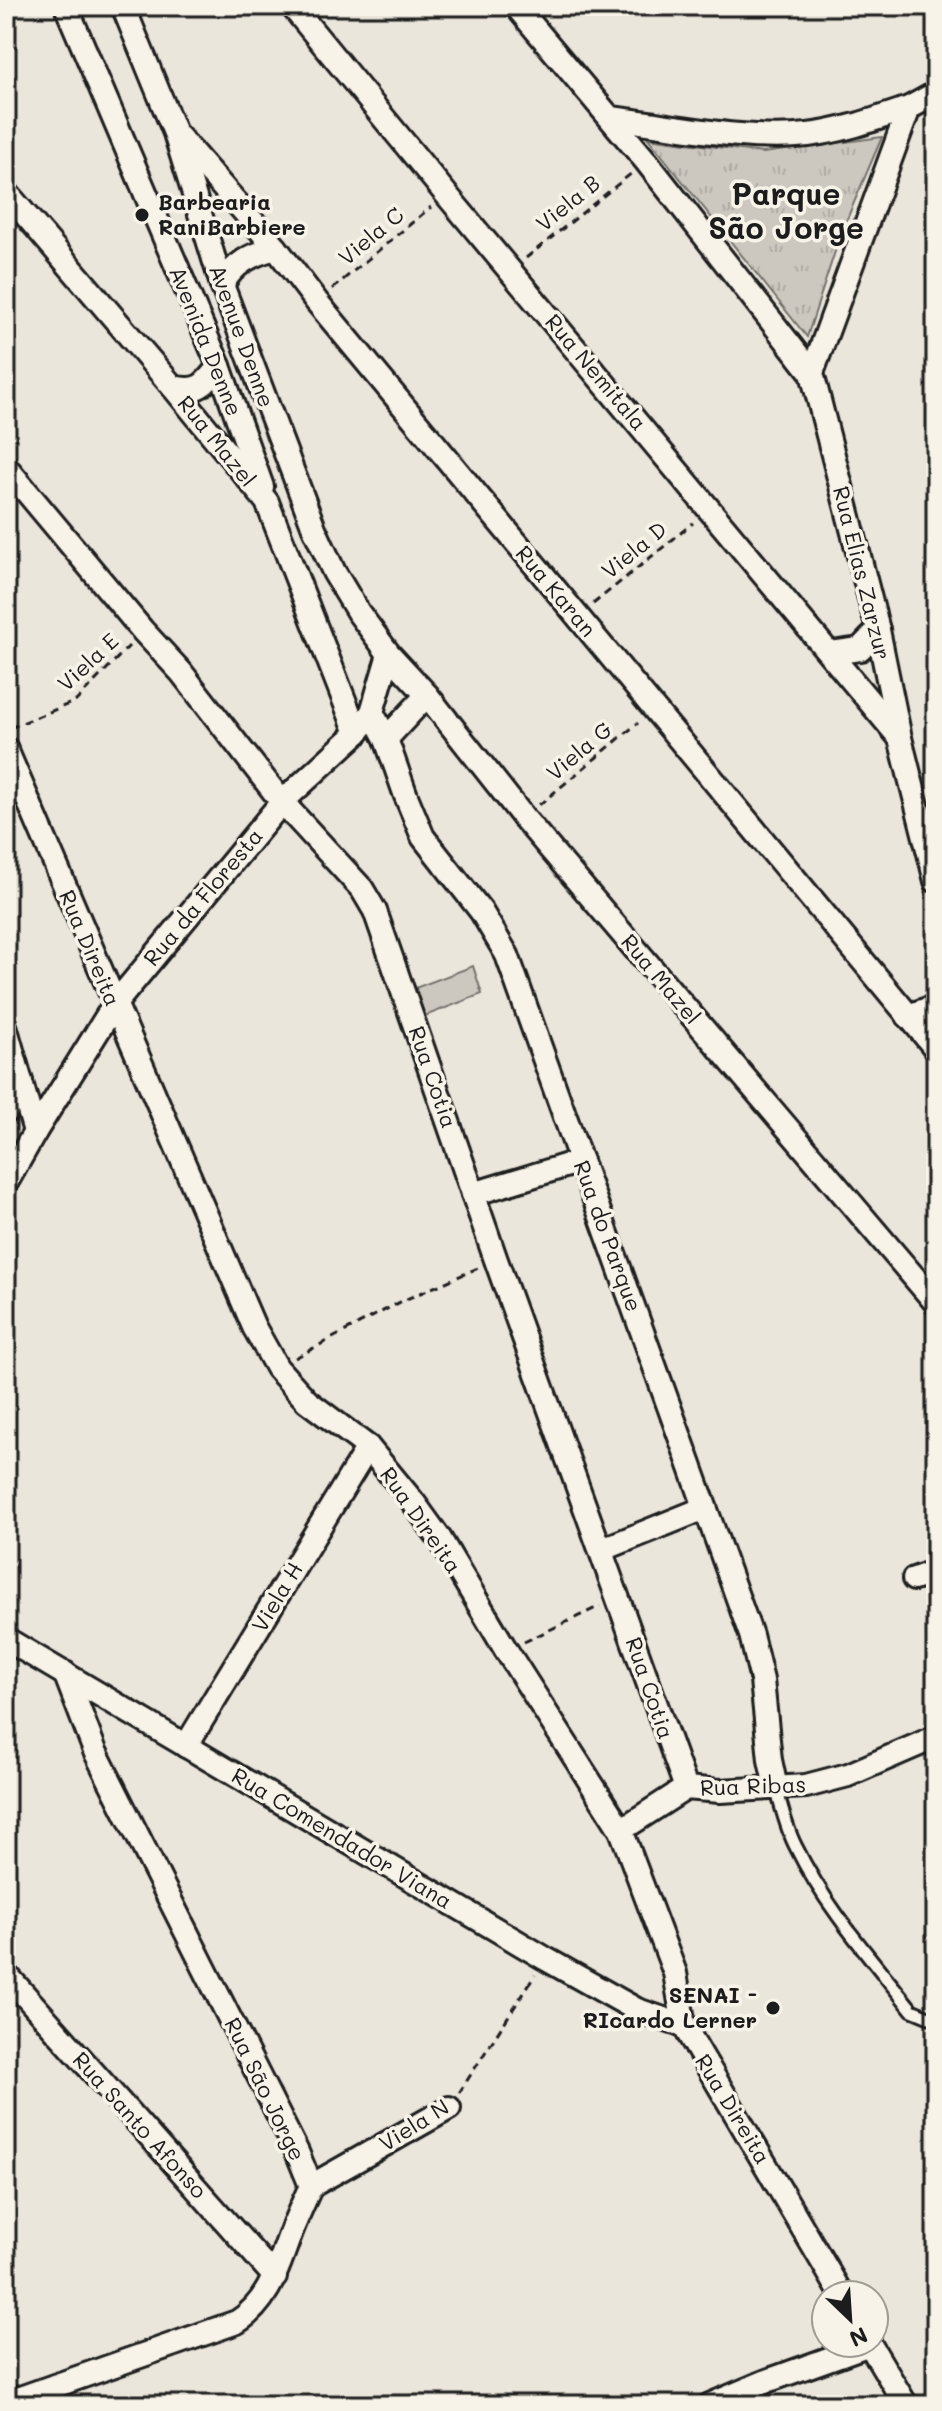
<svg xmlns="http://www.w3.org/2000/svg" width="942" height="2411" viewBox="0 0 942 2411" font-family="Mali,sans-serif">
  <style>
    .park { fill: url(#park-tufts); stroke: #74726e; stroke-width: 2 }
    .pitch { fill: #ccc8c0; stroke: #74726e; stroke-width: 2 }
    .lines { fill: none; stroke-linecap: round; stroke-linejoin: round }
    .service-casing { stroke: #1c1c1c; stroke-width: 17 }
    .minor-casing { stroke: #1c1c1c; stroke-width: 28 }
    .path { stroke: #1c1c1c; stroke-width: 3; stroke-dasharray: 8 6; stroke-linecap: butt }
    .service { stroke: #f7f3e8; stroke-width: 11 }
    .minor { stroke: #f7f3e8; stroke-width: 22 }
    .poi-dot { fill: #1c1c1c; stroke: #f7f3e8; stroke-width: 3 }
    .labels { text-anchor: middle; stroke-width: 7; stroke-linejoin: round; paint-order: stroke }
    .poi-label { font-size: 22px; font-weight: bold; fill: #1c1c1c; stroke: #f7f3e8; text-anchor: start }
    .street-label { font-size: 22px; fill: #1c1c1c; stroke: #f7f3e8 }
    .district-label { font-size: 30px; font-weight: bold; fill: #1c1c1c; stroke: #f7f3e8 }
  </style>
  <defs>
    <pattern id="park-tufts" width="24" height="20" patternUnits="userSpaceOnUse" patternTransform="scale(2)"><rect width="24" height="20" fill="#ccc8c0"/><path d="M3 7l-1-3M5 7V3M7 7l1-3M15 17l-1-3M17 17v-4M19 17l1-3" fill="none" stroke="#afaba4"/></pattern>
  </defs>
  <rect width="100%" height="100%" fill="#eae6dc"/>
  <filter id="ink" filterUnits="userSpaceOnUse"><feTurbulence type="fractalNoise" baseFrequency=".0125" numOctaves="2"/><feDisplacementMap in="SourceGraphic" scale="16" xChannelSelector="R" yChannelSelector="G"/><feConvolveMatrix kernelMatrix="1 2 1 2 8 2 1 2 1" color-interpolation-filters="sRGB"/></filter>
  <g filter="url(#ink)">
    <polygon class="park" points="882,137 841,233 807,337 648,138 763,153"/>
    <polygon class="pitch" points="473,966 482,994 425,1016 415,988"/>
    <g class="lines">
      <defs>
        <path id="service" d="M776 1788C782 1808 786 1828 796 1847 825 1907 871 1958 912 2010L929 2017 936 2016"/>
        <g id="minor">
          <polyline points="66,6 219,366 262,487"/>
          <polyline points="123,6 175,133 222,285 314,528 334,572 358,612 389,654 427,695 524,818 936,1303"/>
          <polyline points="292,6 446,194 900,738"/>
          <polyline points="516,6 646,161 812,373"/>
          <polyline points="936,93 909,108 812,373 878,630 900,738 936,881"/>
          <path d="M611 118C672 125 747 142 808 135 843 131 876 119 909 108"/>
          <polyline points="179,137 276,248 317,302 936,1049"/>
          <polyline points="6,192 173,387 267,502 357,733"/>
          <path d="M222 285C234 263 252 254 276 248"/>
          <path d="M173 387C198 393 204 386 219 366"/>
          <polyline points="6,467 143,631 181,672 282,802 362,889 375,911 496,1260 686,1788"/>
          <polyline points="831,653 860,649 878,630"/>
          <polyline points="372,712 386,739 406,796 423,837 481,911 507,955 751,1635 762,1680 770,1760 776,1788"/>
          <polyline points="386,739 427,695"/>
          <polyline points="6,749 254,1327 277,1368 307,1401 368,1447 414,1503 440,1539 506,1650 621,1830 675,1973 684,2026 842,2295"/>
          <polyline points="908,1016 936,1006"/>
          <polyline points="6,1029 35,1132"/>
          <polyline points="6,1112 21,1081"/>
          <polyline points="6,1183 35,1132 114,1005 282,802 357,733 372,712 389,654"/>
          <polyline points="473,1194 581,1161"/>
          <polyline points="601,1550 705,1508"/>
          <polyline points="914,1579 936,1571"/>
          <polyline points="6,1639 546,1959 637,2010 684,2026"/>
          <polyline points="186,1746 368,1447"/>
          <polyline points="621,1830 686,1788 720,1791 806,1786 848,1775 936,1737"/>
          <polyline points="6,1974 275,2277"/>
          <polyline points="311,2186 449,2108"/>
          <polyline points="869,2343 906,2405"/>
          <path d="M6 2403 237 2322C270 2301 278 2266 291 2232 297 2216 304 2201 311 2186L297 2152 95 1751 65 1673"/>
          <polyline points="710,2405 767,2381 870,2344"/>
        </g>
      </defs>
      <use href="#service" class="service-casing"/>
      <use href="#minor" class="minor-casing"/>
      <g class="path">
        <polyline points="526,258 632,173"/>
        <polyline points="332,289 431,207"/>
        <polyline points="593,604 693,523"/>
        <polyline points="10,728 76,701 129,646"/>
        <polyline points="539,805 638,723"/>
        <polyline points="295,1358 402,1301 478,1268"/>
        <polyline points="524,1642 600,1606"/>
        <polyline points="459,2093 535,1975"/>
      </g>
      <use href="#service" class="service"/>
      <use href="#minor" class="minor"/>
    </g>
  </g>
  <g class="poi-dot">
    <circle cx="142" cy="215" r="8"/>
    <circle cx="773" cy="2008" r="8"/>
  </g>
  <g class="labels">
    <g class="poi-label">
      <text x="158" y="210">Barbearia<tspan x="158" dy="25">RaniBarbiere</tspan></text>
      <text x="757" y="2003" text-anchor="end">SENAI -<tspan x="757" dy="25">RIcardo Lerner</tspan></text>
    </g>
    <g class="street-label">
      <text transform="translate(568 203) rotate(-39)" y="8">Viela B</text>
      <text transform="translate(371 236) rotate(-40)" y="8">Viela C</text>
      <text transform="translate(242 336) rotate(70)" y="8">Avenue Denne</text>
      <text transform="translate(206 341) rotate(68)" y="8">Avenida Denne</text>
      <text transform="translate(596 372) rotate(50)" y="8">Rua Nemitala</text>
      <text transform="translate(217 441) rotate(51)" y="8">Rua Mazel</text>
      <text transform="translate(634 550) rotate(-39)" y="8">Viela D</text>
      <text transform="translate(862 573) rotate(76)" y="8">Rua Elias Zarzur</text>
      <text transform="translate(556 591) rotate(50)" y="8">Rua Karan</text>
      <text transform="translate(88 662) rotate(-43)" y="8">Viela E</text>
      <text transform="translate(579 751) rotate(-40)" y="8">Viela G</text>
      <text transform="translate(203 897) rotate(-50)" y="8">Rua da Floresta</text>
      <text transform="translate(90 948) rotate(67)" y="8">Rua Direita</text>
      <text transform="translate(661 979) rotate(50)" y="8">Rua Mazel</text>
      <text transform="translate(433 1077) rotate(71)" y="8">Rua Cotia</text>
      <text transform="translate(608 1236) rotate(70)" y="8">Rua do Parque</text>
      <text transform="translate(421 1520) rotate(55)" y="8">Rua Direita</text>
      <text transform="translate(277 1597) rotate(-59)" y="8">Viela H</text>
      <text transform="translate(650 1688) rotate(71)" y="8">Rua Cotia</text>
      <text transform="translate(753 1786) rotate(-2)" y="8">Rua Ribas</text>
      <text transform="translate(342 1838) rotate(31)" y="8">Rua Comendador Viana</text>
      <text transform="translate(265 2089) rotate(64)" y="8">Rua São Jorge</text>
      <text transform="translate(733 2109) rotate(59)" y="8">Rua Direita</text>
      <text transform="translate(140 2125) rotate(48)" y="8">Rua Santo Afonso</text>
      <text transform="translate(414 2125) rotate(-32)" y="8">Viela N</text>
    </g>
    <g class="district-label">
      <text x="786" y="205">Parque<tspan x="786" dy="34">São Jorge</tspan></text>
    </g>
  </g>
  <rect width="942" height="2411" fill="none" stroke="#f7f3e8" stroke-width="32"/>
  <rect x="16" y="16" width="910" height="2379" fill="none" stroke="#1c1c1c" stroke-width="3" filter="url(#ink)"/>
  <g transform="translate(850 2319) rotate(155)"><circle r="38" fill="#f7f3e8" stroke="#9f9d96" stroke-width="2"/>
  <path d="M0-6L14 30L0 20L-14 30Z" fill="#1c1c1c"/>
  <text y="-12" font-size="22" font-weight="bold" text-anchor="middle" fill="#1c1c1c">N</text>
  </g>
</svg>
